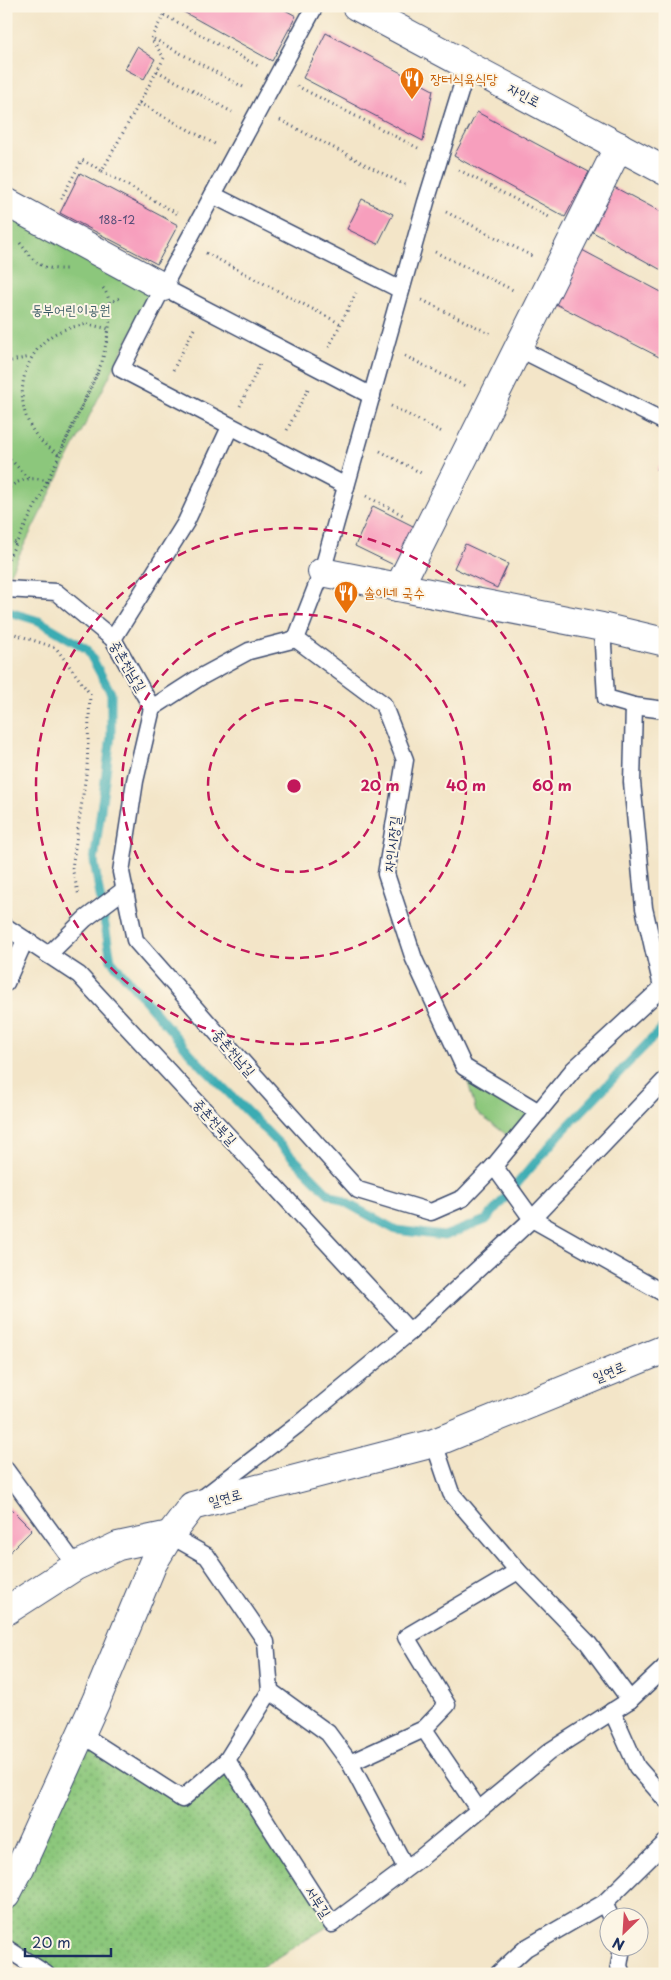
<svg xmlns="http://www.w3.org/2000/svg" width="671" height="1980" viewBox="0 0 671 1980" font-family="'Playpen Sans','Poor Story',sans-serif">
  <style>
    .grass { fill: url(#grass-dots); stroke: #547b6d }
    .park { fill: #8cc77c; stroke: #547b6d }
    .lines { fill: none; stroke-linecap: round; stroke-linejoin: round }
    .stream { stroke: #3bacb3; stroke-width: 9 }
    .building { fill: #f79fbd }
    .service-casing { stroke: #3b4a6e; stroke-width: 19 }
    .minor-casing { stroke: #3b4a6e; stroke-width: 30 }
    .tertiary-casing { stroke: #3b4a6e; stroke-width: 30 }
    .path { stroke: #3b4a6e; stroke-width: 3; stroke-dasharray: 1 4; stroke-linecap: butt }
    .service { stroke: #fff; stroke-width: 16 }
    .minor { stroke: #fff; stroke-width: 28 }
    .tertiary { stroke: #fff; stroke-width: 28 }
    .ring { fill: none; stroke: #c2185b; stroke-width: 2.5; stroke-dasharray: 9 6 }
    .labels { text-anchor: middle; stroke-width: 4; stroke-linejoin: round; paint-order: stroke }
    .number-label { font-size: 11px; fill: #524b76 }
    .food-label { font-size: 14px; fill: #c56008; stroke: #fcf5e5; text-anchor: start }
    .street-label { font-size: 14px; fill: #1b2f5e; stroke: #fcf5e5 }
    .park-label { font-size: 14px; fill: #3d5d67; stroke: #fcf5e5 }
    .centre { fill: #c2185b; stroke: #fcf5e5; stroke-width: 2.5 }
    .ring-label { font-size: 15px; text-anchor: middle; font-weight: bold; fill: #c2185b; stroke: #fcf5e5; stroke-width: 4; stroke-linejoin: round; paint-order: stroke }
  </style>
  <defs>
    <pattern id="grass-dots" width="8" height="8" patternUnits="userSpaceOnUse" patternTransform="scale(1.25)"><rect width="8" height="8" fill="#8cc77c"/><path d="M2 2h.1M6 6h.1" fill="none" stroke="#72a269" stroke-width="1.8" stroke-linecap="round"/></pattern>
  </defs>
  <rect width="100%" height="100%" fill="#fcf5e5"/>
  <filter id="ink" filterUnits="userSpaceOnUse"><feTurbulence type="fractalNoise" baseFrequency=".02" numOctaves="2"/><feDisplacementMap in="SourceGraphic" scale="10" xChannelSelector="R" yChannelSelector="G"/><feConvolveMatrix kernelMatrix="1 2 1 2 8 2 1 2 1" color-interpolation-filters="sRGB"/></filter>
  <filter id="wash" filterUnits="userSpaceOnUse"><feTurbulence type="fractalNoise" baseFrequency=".0096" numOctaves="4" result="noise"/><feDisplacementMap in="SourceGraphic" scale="20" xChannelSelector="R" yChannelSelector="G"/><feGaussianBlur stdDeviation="1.12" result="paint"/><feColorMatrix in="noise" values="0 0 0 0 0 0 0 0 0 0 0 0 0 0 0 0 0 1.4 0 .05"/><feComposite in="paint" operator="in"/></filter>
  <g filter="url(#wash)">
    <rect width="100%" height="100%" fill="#f3e5c8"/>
    <polygon class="grass" points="81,1734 181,1799 227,1760 332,1924 250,1974 46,1974 6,1948 6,1890"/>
    <g class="park">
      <polygon points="6,202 156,284 6,581"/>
      <polygon points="464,1067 539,1112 515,1141 476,1112"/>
    </g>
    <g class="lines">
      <polyline class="stream" points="6,611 39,621 87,649 111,693 111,736 94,861 111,960 195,1059 328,1193 396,1230 444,1236 486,1220 559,1135 665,1025"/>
    </g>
    <g id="blocks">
      <g class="building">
        <polygon points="182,6 278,6 296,16 272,61 180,10"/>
        <polygon points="326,33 433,90 423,141 303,78"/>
        <polygon points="137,47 155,59 144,79 125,69"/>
        <polygon points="477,112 589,172 565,217 454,156"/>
        <polygon points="80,173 178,225 157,264 60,213"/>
        <polygon points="614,187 665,214 665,272 591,231"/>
        <polygon points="362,199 393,214 378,244 347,229"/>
        <polygon points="582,250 665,294 665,360 554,303"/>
        <polygon points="665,455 665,474 657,470"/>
        <polygon points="373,506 419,529 400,568 355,546"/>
        <polygon points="465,544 508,564 497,588 454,568"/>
        <polygon points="6,1504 32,1530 6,1556"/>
      </g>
    </g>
  </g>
  <g filter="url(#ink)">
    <use href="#blocks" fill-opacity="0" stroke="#3b4a6e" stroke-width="1"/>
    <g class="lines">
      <defs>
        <g id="service">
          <polyline points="315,6 163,287 121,369 346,486"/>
          <polyline points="468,66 426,202 322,572 296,639 383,704 405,760 386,874 414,959 464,1067 539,1112"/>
          <polyline points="213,195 401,290"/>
          <polyline points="163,287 372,396"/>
          <polyline points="518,348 665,422"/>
          <polyline points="6,589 56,592 113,639 152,708 135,781 121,872 135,940 247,1067 358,1190 431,1212 463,1198 494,1166 573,1070 665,985"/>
          <polyline points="602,627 606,698 634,706 632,782 644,908 662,987"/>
          <polyline points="113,639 186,522 230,427"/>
          <polyline points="634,706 665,710"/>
          <polyline points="152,708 197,679 249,651 296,639"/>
          <polyline points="6,927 79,975 410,1332"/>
          <polyline points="48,955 85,919 125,889"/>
          <polyline points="6,983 25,940"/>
          <polyline points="494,1166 532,1219 665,1080"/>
          <polyline points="434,1443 451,1493 518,1571 588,1643 630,1700"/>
          <polyline points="6,1470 76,1566"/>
          <polyline points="204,1497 296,1426 410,1332 532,1219 665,1294"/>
          <polyline points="170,1535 207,1556 266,1642 270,1691 227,1760 332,1924 423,1856 550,1751 630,1700 665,1667"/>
          <polyline points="270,1691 328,1733 350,1763 406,1868"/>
          <polyline points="612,1711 637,1767 665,1799"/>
          <polyline points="81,1734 182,1799 227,1760"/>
          <polyline points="350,1763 424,1729"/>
          <polyline points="478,1809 424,1729 447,1705 406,1637 518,1571"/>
          <polyline points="604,1903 611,1918"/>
          <polyline points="6,1948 46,1974"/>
          <polyline points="622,1948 619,1966 622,1974"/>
          <polyline points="498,1974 526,1948 604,1903 665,1843"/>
        </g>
        <g id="minor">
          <polyline points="6,202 163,287"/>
          <polyline points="322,572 602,627 665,642"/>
          <polyline points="399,587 619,146"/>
          <polyline points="6,1611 76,1566 118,1546 170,1535"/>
        </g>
        <g id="tertiary">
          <polyline points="356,6 665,171"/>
          <polyline points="6,1895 19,1870 96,1701 153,1563 170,1535 192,1506 434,1443 665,1349"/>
        </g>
      </defs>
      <use href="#service" class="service-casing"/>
      <use href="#minor" class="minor-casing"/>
      <use href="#tertiary" class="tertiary-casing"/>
      <g class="path">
        <polyline points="164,15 258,66"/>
        <polyline points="154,39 245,88"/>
        <polyline points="157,71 232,112"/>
        <polyline points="297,86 418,148"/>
        <polyline points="139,103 215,144"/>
        <polyline points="280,120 407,186"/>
        <polyline points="459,170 551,218"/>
        <polyline points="102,171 178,214"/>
        <polyline points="61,199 82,160 102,171 164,58 151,38 169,6"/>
        <polyline points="446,212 532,256"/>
        <path d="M20 243C36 264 40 270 68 269"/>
        <polyline points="435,252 515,291"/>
        <polyline points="206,253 341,324"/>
        <path d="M103 288C115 302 109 328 106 345"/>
        <polyline points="422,300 493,335"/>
        <polyline points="109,303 122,297"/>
        <path d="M87 324 109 329 102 362 59 455C53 450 46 446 41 441 14 412 17 367 45 341 56 330 72 327 87 324Z"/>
        <polyline points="329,347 356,293"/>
        <polyline points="405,356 467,387"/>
        <polyline points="6,362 30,357"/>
        <polyline points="173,370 194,329"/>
        <polyline points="240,406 261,362"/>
        <polyline points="391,406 444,433"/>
        <polyline points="287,430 308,389"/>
        <polyline points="380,451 423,474"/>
        <polyline points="6,457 13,462 29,479"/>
        <path d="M6 491C17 479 32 476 47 481L46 483"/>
        <polyline points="366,496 403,515"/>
        <polyline points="6,536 16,544"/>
        <polyline points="6,563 39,499 98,372"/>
        <polyline points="6,631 56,648 90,694 87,768 72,868 79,896"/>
      </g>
      <use href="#service" class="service"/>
      <use href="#minor" class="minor"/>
      <use href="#tertiary" class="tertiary"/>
    </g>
  </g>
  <g class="ring">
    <circle cx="294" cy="786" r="86"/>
    <circle cx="294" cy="786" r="172"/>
    <circle cx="294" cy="786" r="258"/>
  </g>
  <defs>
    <symbol id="restaurant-pin" viewBox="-11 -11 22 30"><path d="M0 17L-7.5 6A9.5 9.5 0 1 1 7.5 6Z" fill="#e8710a" stroke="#fcf5e5"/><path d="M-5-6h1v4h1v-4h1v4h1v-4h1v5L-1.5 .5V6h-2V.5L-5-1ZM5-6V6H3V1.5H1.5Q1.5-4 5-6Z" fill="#fff"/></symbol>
  </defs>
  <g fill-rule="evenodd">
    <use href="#restaurant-pin" x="398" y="65" width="28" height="38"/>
    <use href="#restaurant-pin" x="332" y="579" width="28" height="38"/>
  </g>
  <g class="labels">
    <g class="number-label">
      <text x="117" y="224">188-12</text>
    </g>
    <g class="food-label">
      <text x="430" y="84">장터식육식당</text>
      <text x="364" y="598">솔이네 국수</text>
    </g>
    <g class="street-label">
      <text transform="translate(524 95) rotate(28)" y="5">자인로</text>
      <text transform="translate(128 666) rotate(59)" y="5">중촌천남길</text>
      <text transform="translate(392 844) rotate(-83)" y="5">자인시장길</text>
      <text transform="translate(234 1053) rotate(49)" y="5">중촌천남길</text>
      <text transform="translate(215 1122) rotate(47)" y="5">중촌천북길</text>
      <text transform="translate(609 1372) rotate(-22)" y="5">일연로</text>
      <text transform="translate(225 1498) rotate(-15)" y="5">일연로</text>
      <text transform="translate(318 1902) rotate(57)" y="5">서부길</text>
    </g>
    <g class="park-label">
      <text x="71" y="315">동부어린이공원</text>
    </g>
  </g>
  <circle cx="294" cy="786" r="8" class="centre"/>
  <g class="ring-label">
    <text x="380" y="791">20 m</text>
    <text x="466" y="791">40 m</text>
    <text x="552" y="791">60 m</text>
  </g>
  <rect width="671" height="1980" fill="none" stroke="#fcf5e5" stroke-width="25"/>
  <g transform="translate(624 1932) rotate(205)"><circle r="24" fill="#fcf5e5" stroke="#a2a6af"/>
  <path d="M0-4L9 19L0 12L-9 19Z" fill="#d1495b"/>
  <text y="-8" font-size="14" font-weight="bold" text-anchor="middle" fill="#1b2f5e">N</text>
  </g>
  <path d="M25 1948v8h86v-8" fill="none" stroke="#1b2f5e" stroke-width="2.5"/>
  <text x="32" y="1948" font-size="15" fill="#1b2f5e" stroke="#fcf5e5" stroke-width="4" paint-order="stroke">20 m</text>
</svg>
